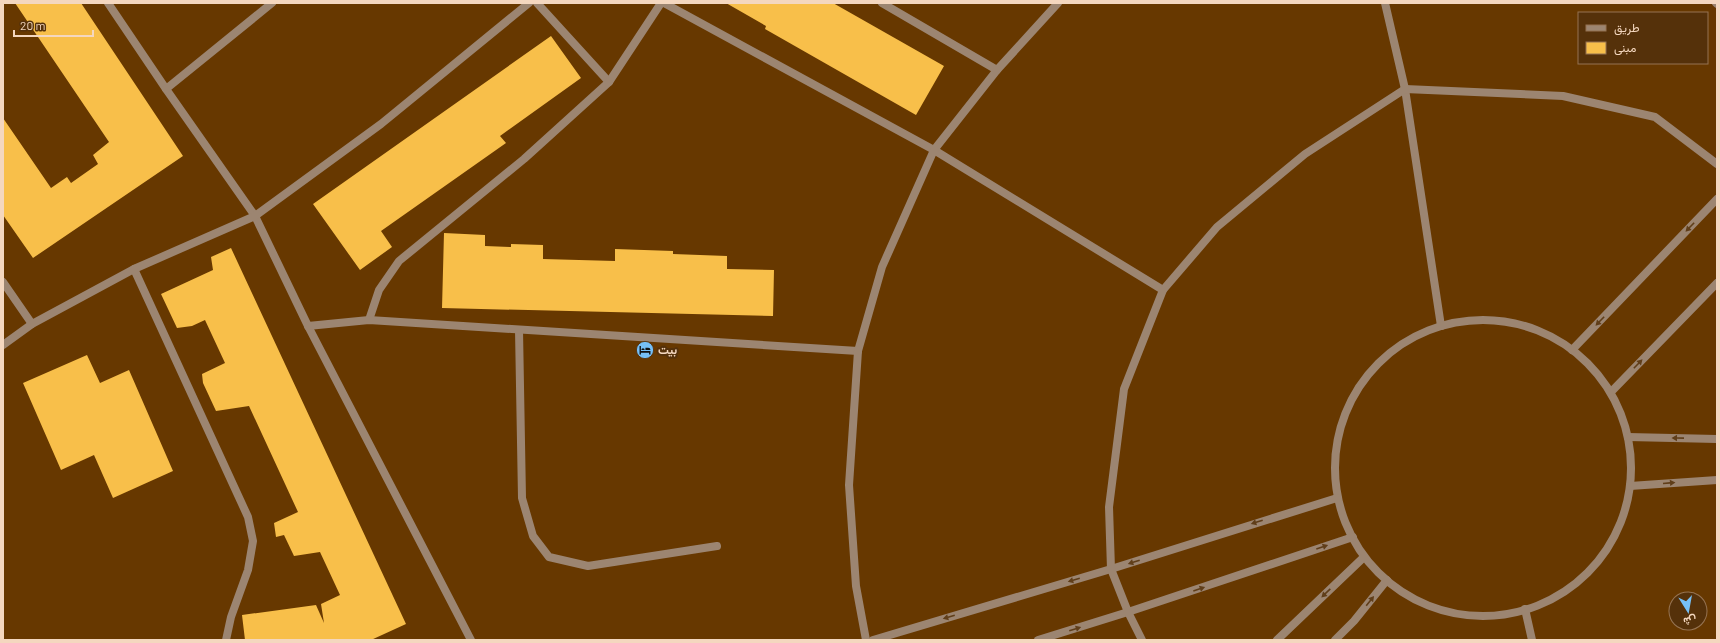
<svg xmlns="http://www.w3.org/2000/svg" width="1720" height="643" viewBox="0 0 1720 643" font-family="Barlow,Vazirmatn,sans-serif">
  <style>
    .building { fill: #f8bf4a }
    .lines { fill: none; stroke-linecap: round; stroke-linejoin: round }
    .lane { stroke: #9c8571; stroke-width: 8 }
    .street { stroke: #9c8571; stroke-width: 8 }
    .oneway { fill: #603e19 }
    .labels { text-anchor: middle; stroke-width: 4; stroke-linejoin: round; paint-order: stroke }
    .poi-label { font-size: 12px; font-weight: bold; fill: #f4d7bf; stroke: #55310a; text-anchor: start }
  </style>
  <rect width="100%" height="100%" fill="#673800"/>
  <g class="building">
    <polygon points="15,3 81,3 183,156 33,258 3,215 3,118 51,188 67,177 71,183 98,164 93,155 109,142"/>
    <polygon points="726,3 833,3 944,66 916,115 765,29 766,26"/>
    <polygon points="551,36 581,78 500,136 506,143 381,231 392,247 360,270 313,204"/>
    <polygon points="444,233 485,235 485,246 511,247 511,244 543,245 543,259 615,261 615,249 673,251 673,254 727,256 727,269 774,270 773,316 442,308"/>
    <polygon points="231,248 406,624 371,640 245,640 242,615 316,605 324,623 321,604 340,595 320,552 294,556 284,535 276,537 274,523 298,512 249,406 216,411 203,383 202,374 225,363 205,320 192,326 177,328 161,294 213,270 211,257"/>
    <polygon points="87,355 100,383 129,370 173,471 113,498 94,455 61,470 23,383"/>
  </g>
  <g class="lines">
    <g class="lane">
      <polyline points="537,3 609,82"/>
      <polyline points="882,3 997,70"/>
      <polyline points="519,330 522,498 533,536 549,557 588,566 717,546"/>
    </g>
    <g class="street">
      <polyline points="108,3 166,89 255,216 308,326 471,640"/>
      <polyline points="664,3 934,150 1163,290"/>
      <polyline points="1385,3 1405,89 1441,326"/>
      <polyline points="1716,3 1717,4"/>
      <polyline points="166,89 272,3"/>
      <polyline points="134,269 248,517 253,541 248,570 231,617 226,640"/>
      <polyline points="3,282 32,324"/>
      <polyline points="369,320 379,290 399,261 524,159 609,82 661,3"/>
      <circle cx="1483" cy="468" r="148"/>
      <polyline points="308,326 369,320 858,351"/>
      <polyline points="3,345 32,324 134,269 255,216 381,124 529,3"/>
      <polyline points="1572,350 1717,199"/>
      <polyline points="1611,392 1717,283"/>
      <polyline points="1628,437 1717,439"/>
      <polyline points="1630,486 1717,480"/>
      <polyline points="1525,609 1532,640"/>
      <polyline points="866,640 856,586 849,485 858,351 882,267 934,150 997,70 1058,3"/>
      <polyline points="873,640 1111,569 1337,498"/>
      <polyline points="1038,640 1128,612 1353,537"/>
      <polyline points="1142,640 1128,612 1111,569 1109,507 1124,389 1163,290 1217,227 1305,154 1405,89 1563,96 1655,117 1717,164"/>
      <polyline points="1277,640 1364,557"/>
      <polyline points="1335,640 1354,621 1387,580"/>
    </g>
  </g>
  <defs><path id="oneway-solid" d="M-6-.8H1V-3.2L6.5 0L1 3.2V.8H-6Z"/></defs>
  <g class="oneway">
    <use href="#oneway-solid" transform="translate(1690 227) rotate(134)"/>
    <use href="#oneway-solid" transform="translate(1600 321) rotate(134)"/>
    <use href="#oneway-solid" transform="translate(1638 364) rotate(-46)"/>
    <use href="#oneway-solid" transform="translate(1678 438) rotate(-179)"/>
    <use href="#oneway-solid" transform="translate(1669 483) rotate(-5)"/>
    <use href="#oneway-solid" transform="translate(1257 522) rotate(162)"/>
    <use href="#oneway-solid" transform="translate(1322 547) rotate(-19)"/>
    <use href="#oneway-solid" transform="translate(1134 562) rotate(162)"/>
    <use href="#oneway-solid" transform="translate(1074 580) rotate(164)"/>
    <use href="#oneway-solid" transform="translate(1199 589) rotate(-19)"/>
    <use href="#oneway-solid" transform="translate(1326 593) rotate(136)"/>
    <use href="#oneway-solid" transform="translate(1370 601) rotate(-51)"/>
    <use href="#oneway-solid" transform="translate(949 617) rotate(164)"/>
    <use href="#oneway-solid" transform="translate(1075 629) rotate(-17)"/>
  </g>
  <defs>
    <symbol id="hotel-disc" viewBox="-11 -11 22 22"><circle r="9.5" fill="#76c0f7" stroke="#55310a"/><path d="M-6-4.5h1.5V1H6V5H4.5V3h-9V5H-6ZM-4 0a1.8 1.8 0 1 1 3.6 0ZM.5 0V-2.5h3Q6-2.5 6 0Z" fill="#111"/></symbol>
  </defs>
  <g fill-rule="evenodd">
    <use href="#hotel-disc" x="635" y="340" width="20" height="20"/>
  </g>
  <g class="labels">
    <g class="poi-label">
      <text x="658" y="354">بيت</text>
    </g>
  </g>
  <rect width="1720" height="643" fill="none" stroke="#f4d7bf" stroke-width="8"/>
  <rect x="1578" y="12" width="130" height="52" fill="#55310a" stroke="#957352"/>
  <rect x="1586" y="25" width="20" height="6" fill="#9c8571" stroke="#957352"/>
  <text x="1614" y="32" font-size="12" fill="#f4d7bf">طريق</text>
  <rect x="1586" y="42" width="20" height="12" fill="#f8bf4a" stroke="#957352"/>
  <text x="1614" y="52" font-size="12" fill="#f4d7bf">مبنى</text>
  <g transform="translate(1688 611) rotate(169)"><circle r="19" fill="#55310a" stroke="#957352"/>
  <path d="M0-3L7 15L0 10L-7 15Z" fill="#76c0f7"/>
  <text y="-6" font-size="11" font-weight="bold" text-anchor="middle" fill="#f4d7bf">ش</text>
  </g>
  <path d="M14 30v6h79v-6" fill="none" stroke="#f4d7bf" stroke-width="2"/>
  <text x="20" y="30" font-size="12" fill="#f4d7bf" stroke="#55310a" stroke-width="3" paint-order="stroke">20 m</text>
</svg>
